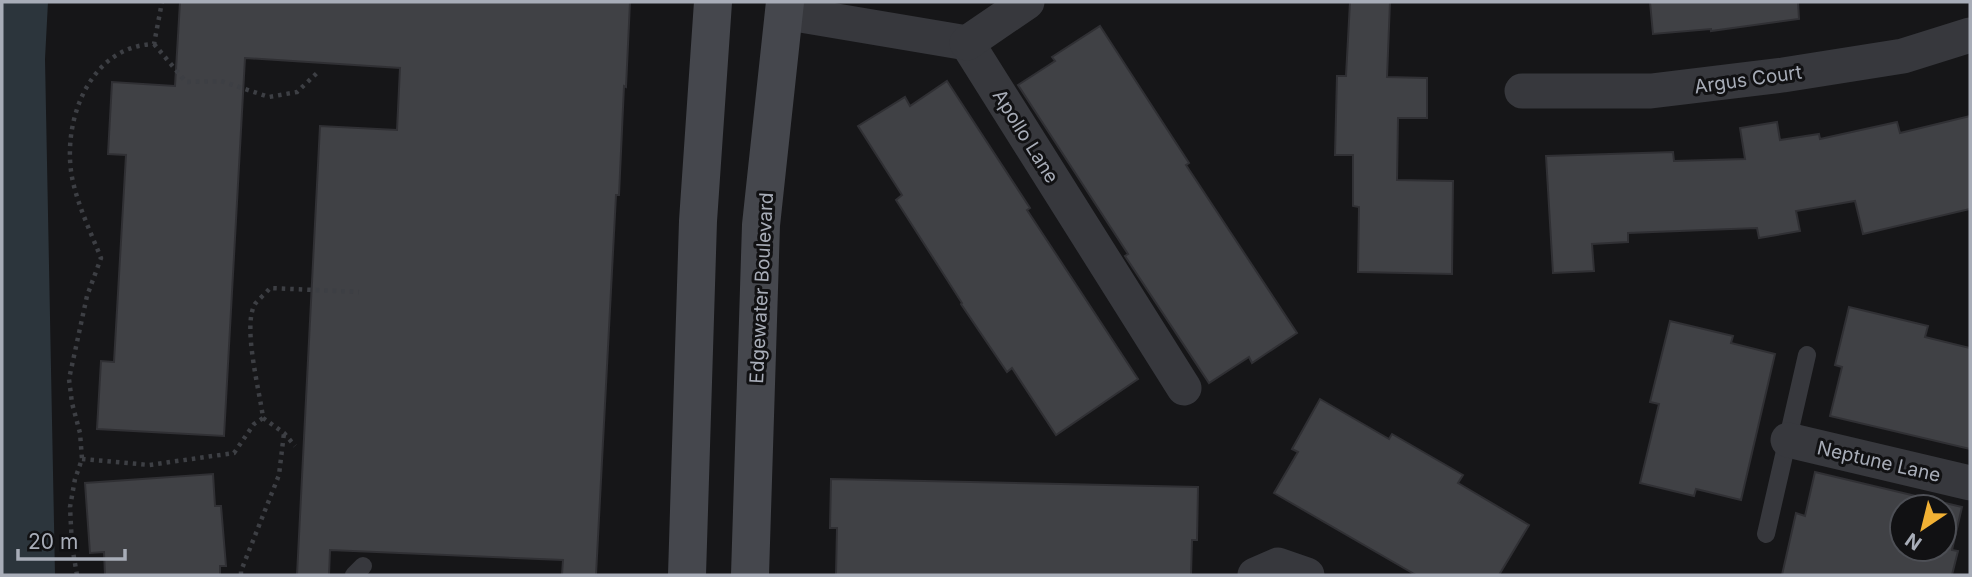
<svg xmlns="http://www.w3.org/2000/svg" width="1972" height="577" viewBox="0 0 1972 577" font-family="Inter,sans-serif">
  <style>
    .water { fill: #2c353c }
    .building { fill: #404145; stroke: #303034; stroke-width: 2; fill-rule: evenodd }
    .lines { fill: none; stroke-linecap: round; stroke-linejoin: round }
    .path { stroke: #3d3f44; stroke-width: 4.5; stroke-dasharray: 3.5 5; stroke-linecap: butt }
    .lane { stroke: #37383d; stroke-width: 18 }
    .street { stroke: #37383d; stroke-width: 35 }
    .secondary { stroke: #45474d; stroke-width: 38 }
    .labels { text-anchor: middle; stroke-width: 6; stroke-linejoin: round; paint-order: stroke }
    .street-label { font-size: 19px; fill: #a8adb8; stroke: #111113 }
  </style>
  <rect width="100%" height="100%" fill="#161618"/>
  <polygon class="water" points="2,2 48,2 45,59 55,575 2,575"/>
  <g class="building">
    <polygon points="180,2 630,2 626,87 624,86 619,195 616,195 596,575 562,575 563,560 330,550 329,575 297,575 320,126 397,130 400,68 245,58 224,436 97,429 101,361 114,362 126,155 108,154 112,82 175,86"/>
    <polygon points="1350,2 1390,2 1387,77 1427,78 1427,118 1398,118 1397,180 1453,181 1452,274 1358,272 1359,207 1353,206 1353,155 1335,155 1337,76 1346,76"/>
    <polygon points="1650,2 1798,2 1799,19 1711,31 1711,29 1653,34"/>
    <polygon points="1100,26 1189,163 1186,165 1297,333 1252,363 1249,357 1209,383 1125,256 1128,254 1018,85 1055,61 1052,57"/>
    <polygon points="947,81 1030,208 1027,210 1138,379 1056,435 1012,368 1007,372 961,304 962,303 896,200 902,195 858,126 905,97 910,106"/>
    <polygon points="1970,116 1970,209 1863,234 1855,201 1796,211 1800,231 1759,238 1757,228 1628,233 1628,242 1592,244 1594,271 1553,273 1546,156 1673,152 1674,161 1745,159 1740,128 1777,122 1780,140 1819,134 1820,139 1897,122 1900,133"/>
    <polygon points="1849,307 1928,326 1925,337 1970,348 1970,449 1830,416 1842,367 1835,365"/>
    <polygon points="1670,321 1733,336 1731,343 1775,354 1741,500 1696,489 1694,496 1640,483 1659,404 1650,402"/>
    <polygon points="1320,399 1389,439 1392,434 1463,475 1458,483 1529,525 1499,575 1416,575 1274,493 1298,452 1292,449"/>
    <path d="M1815 472 1962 507 1952 550 1958 551 1952 575H1782L1796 513 1805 516ZM1902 507H1944V549H1902Z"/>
    <polygon points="213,474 215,506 221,506 226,566 220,566 220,575 105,575 104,552 90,553 85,483"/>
    <polygon points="831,479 1198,487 1197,540 1192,540 1191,575 836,575 837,528 830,528"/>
  </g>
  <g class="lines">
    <g class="path">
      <polyline points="154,44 186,82 221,81 269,97 297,92 317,73"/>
      <polyline points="263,418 284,433 295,446"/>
      <path d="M82 459 149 465 234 453 254 424 263 418C260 392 242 326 255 304 259 299 266 293 270 288L359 292"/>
      <path d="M77 575 72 546 70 507 75 479 82 459 80 433 72 403 69 379 87 296 101 258C91 233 79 208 73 182 60 125 88 46 154 44L162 2"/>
      <polyline points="241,575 241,571 279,475 284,433"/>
    </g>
    <g class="lane">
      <polyline points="1766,534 1807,355"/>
      <polyline points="354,575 363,566"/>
    </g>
    <g class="street">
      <polyline points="783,12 967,43 1184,388"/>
      <polyline points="967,43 1027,2"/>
      <polyline points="1522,91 1651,91 1783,75 1903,56 1970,35"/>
      <polyline points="1788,440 1970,483"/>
      <polyline points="1255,575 1278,565 1307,575"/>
    </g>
    <g class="secondary">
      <polyline points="687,575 698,221 713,2"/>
      <polyline points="750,575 761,225 785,2"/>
    </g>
  </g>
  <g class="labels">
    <g class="street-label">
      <text transform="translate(1748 79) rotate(-8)" y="7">Argus Court</text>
      <text transform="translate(1026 136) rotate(58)" y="7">Apollo Lane</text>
      <text transform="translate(761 288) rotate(-87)" y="7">Edgewater Boulevard</text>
      <text transform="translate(1879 461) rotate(13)" y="7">Neptune Lane</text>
    </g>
  </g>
  <rect width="1972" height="577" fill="none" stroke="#a8adb8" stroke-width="7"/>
  <g transform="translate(1923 528) rotate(215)"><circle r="33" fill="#111113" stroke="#4d4f55" stroke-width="2"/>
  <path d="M0-5L12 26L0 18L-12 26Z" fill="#f2b134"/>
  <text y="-10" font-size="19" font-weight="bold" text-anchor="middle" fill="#a8adb8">N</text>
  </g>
  <path d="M18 549v10h107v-10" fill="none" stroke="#a8adb8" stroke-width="3.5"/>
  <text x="28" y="549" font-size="21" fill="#a8adb8" stroke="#111113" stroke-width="5" paint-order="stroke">20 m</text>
</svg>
